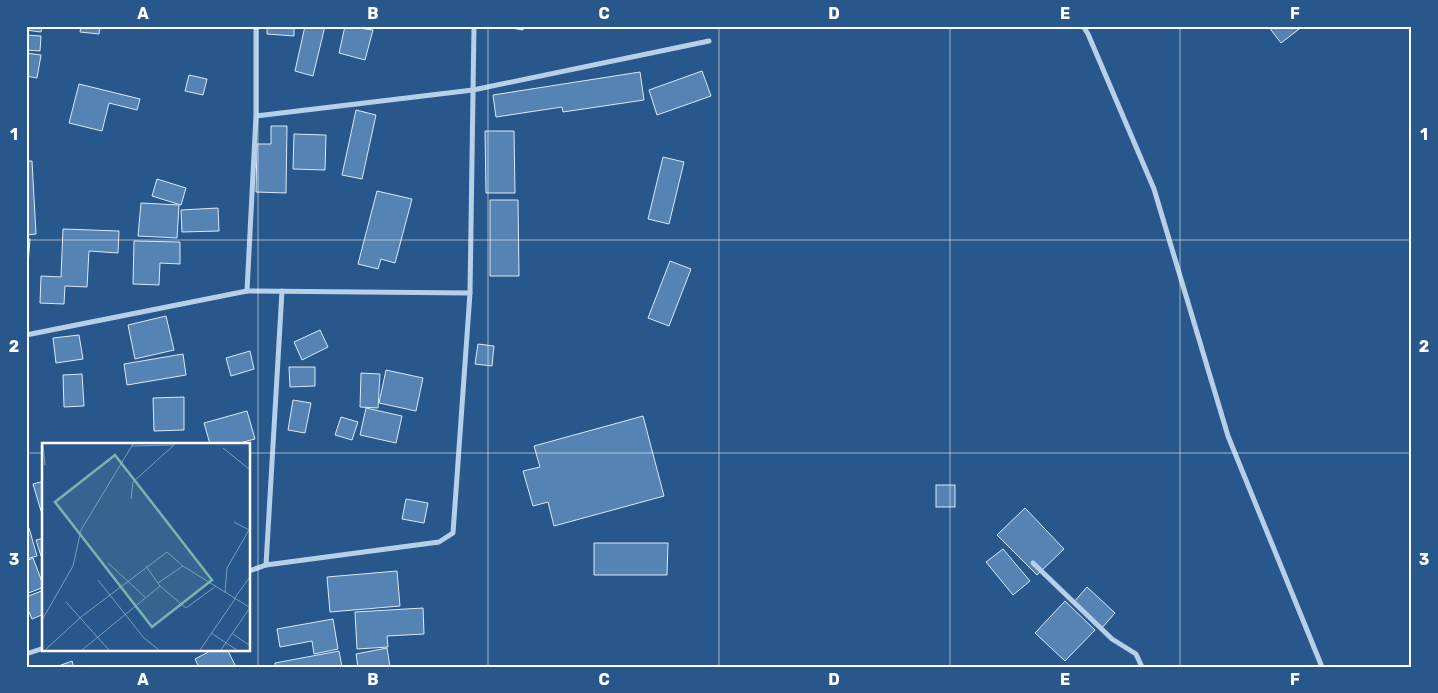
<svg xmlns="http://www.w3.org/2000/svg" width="1438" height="693" viewBox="0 0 1438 693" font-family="Rubik,sans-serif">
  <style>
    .building { fill: #5583b3; stroke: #dbe9f7 }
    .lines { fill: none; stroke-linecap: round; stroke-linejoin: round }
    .minor { stroke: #b7d0e9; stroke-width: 5 }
    .grid { fill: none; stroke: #fff; stroke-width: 1; stroke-opacity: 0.55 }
    .inset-road { fill: none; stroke: #7e9bb9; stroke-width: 1 }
    .view { fill: #7bb4af; fill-opacity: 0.15; stroke: #7bb4af; stroke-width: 2.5 }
    .inset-edge { fill: none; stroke: #fff; stroke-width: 2.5 }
    .neatline { fill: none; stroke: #fff; stroke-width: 2 }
    .grid-label { font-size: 16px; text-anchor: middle; font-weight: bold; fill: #fff }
  </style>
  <rect width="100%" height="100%" fill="#28588b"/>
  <g class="building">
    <polygon points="26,26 42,26 41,32 26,30"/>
    <polygon points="81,26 100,26 99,34 80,32"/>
    <polygon points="267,26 294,26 294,36 267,34"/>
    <polygon points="305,26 325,26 313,76 295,71"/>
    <polygon points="345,26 373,30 365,60 339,53"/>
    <polygon points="500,26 524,26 523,30"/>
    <polygon points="1268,26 1303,26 1281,43"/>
    <polygon points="26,35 41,36 40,51 26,50"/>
    <polygon points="26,53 41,55 37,78 26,76"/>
    <polygon points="702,71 711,96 657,115 649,90"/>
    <polygon points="640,72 644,100 563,112 562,107 496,117 493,95"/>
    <polygon points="189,75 207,79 203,95 185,91"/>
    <polygon points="79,84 140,99 137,110 109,103 102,131 69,123"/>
    <polygon points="356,110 376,115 362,179 342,175"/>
    <polygon points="271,126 287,126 286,193 256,192 257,144 271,144"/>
    <polygon points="485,131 514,131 515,193 486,193"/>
    <polygon points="294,134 326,135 325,170 293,169"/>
    <polygon points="663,157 684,162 669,224 648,219"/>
    <polygon points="26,161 32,161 36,234 26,235"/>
    <polygon points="157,179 186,188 181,205 152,196"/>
    <polygon points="377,191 412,199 395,263 381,259 378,269 358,264"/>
    <polygon points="490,200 518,200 519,276 490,276"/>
    <polygon points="141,203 179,205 177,238 138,236"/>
    <polygon points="218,208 219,231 182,232 181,210"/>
    <polygon points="63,229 119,231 118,253 89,251 87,287 65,286 64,304 40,303 41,276 61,277"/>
    <polygon points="26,239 30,239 27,278 26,278"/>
    <polygon points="134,241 180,242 180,264 160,263 159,285 133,284"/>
    <polygon points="670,261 691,269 669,326 648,318"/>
    <rect x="26" y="279" width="2" height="34"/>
    <polygon points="166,316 174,350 135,359 128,325"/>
    <polygon points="320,330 328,347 302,360 294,342"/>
    <polygon points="79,335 83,359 56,363 53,338"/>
    <polygon points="478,344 494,346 492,366 475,364"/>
    <polygon points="250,351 254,369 231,376 226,358"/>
    <polygon points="183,354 186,375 127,385 124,364"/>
    <polygon points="289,367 315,367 315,386 290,387"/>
    <polygon points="386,370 423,378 416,411 379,403"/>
    <polygon points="361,373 380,374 378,408 360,407"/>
    <polygon points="82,374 84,406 64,407 63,375"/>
    <polygon points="184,397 184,430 154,431 153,398"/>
    <polygon points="293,400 311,403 305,433 288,430"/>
    <polygon points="366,408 402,416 396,443 360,435"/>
    <polygon points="247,411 255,439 236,444 210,444 204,423"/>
    <polygon points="643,416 664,496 554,526 548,502 533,506 523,471 540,467 534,446"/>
    <polygon points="341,417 358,422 352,440 335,435"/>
    <polygon points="44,481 44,510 41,511 33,484"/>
    <rect x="936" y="485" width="19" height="22"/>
    <polygon points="406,499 428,503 424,523 402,519"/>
    <polygon points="1025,508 1064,549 1037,575 997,535"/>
    <polygon points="26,528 29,528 37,556 26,559"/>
    <polygon points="44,538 44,555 41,556 36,540"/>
    <polygon points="594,543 668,543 667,575 594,575"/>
    <polygon points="1003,549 1030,581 1013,595 986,562"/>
    <polygon points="33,558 44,587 26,594 26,561"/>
    <polygon points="397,571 400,606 330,612 327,577"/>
    <polygon points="1087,587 1115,613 1101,629 1073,603"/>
    <polygon points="44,590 44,614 32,619 26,605 26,597"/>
    <polygon points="1065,601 1095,630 1065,661 1035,633"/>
    <polygon points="423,608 424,634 387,636 388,647 357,649 355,612"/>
    <polygon points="333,619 338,649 314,654 312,641 280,647 277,629"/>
    <polygon points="387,648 390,667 358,667 356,654"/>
    <polygon points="214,649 227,649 236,667 199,667 195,659"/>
    <polygon points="339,651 342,667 275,667 275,663"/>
    <polygon points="72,661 74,667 56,667"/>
  </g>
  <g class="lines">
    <g class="minor">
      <polyline points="1083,26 1088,34 1154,189 1228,436 1322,667"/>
      <polyline points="256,116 473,90 709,41"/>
      <polyline points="247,291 256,116 256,26"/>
      <polyline points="26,335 247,291 470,293"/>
      <polyline points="1033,563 1112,639 1136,654 1142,667"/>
      <polyline points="266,565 282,291"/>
      <polyline points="249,571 266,565 439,542 453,533 470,293 474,26"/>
      <polyline points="26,654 44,648"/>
    </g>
  </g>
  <path class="grid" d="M258 26V667M488 26V667M719 26V667M950 26V667M1180 26V667M26 240H1412M26 453H44M249 453H1412"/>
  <g transform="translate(42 443)">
    <rect width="208" height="208" fill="#28588b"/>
    <path class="inset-road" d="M1 1 3 22M90 3 131 2M181 5 207 26M89 56 91 39 133 1M192 79 207 87M66 120 103 154M104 123 118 143 144 165 174 143M56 137 102 195 117 207M116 140 141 123M183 150 185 125 207 87M192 156 207 135M24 159 67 207M0 177 31 123 39 87 91 1M169 190 195 207M191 191 207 202M3 207 39 174 125 109 141 123 207 164M40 207 118 143M158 207 193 156M179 207 207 166"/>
    <path class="view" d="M73 12 170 137 110 184 13 59Z"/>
    <rect width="208" height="208" class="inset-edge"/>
  </g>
  <rect width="1438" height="693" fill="none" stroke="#28588b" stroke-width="55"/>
  <rect x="28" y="28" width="1382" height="638" class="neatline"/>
  <g class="grid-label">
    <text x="143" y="19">A</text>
    <text x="373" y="19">B</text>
    <text x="604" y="19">C</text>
    <text x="834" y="19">D</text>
    <text x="1065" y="19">E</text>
    <text x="1295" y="19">F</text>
    <text x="14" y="140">1</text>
    <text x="1424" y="140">1</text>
    <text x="14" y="352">2</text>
    <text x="1424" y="352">2</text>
    <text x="14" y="565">3</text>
    <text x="1424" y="565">3</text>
    <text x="143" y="685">A</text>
    <text x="373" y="685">B</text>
    <text x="604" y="685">C</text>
    <text x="834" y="685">D</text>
    <text x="1065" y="685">E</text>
    <text x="1295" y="685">F</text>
  </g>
</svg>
